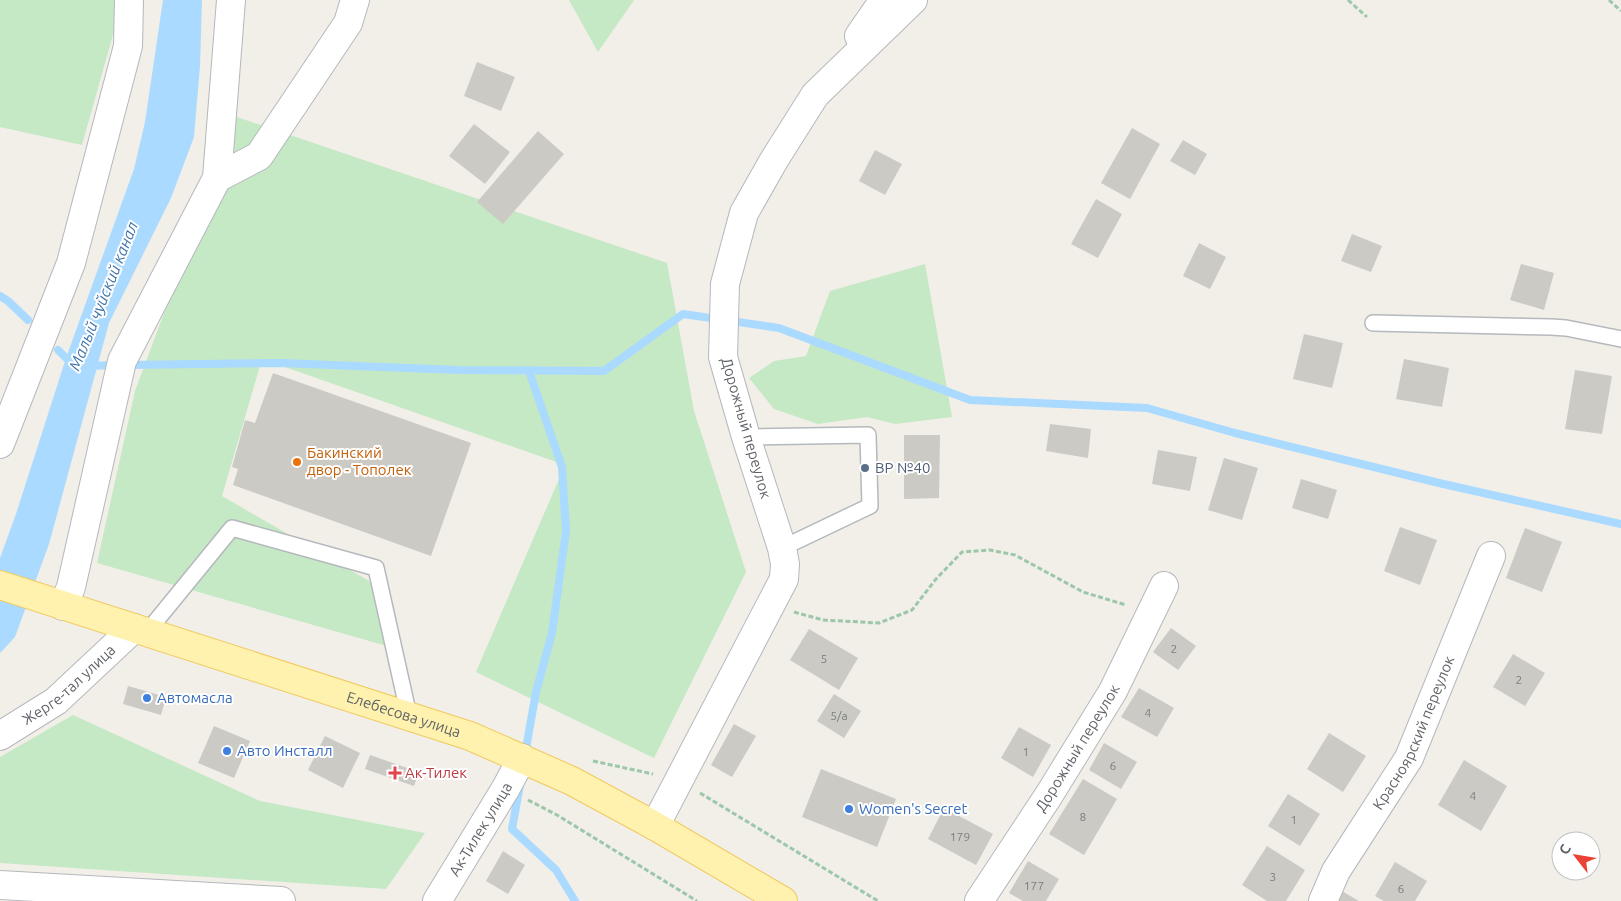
<svg xmlns="http://www.w3.org/2000/svg" width="1621" height="901" viewBox="0 0 1621 901" font-family="Ubuntu,sans-serif">
  <style>
    .green { fill: #c5e8c5 }
    .water { fill: #aadaff }
    .lines { fill: none; stroke-linecap: round; stroke-linejoin: round }
    .stream { stroke: #aadaff; stroke-width: 8 }
    .building { fill: #cccac5 }
    .lane-casing { stroke: #b5b8bc; stroke-width: 18 }
    .street-casing { stroke: #b5b8bc; stroke-width: 30 }
    .primary-casing { stroke: #f2c960; stroke-width: 30 }
    .path { stroke: #9cc7a9; stroke-width: 3; stroke-dasharray: 5 2.5; stroke-linecap: butt }
    .lane { stroke: #fff; stroke-width: 15 }
    .street { stroke: #fff; stroke-width: 28 }
    .primary { stroke: #fff2af; stroke-width: 28 }
    .food-dot { fill: #e8710a; stroke: #fff; stroke-width: 2 }
    .service-dot { fill: #5c6f8a; stroke: #fff; stroke-width: 2 }
    .shop-dot { fill: #3f7fe0; stroke: #fff; stroke-width: 2 }
    .health-dot { fill: #e0444e; stroke: #fff; stroke-width: 2 }
    .labels { text-anchor: middle; stroke-width: 4; stroke-linejoin: round; paint-order: stroke }
    .number-label { font-size: 12px; fill: #7a7d7f }
    .street-label { font-size: 15px; fill: #5f6368; stroke: #fff }
    .food-label { font-size: 15px; fill: #c56008; stroke: #fff; text-anchor: start }
    .service-label { font-size: 15px; fill: #4e5e75; stroke: #fff; text-anchor: start }
    .shop-label { font-size: 15px; fill: #366cbe; stroke: #fff; text-anchor: start }
    .health-label { font-size: 15px; fill: #be3a42; stroke: #fff; text-anchor: start }
    .water-label { font-size: 16px; font-style: italic; fill: #4174aa; stroke: #fff }
  </style>
  <rect width="100%" height="100%" fill="#f1efe8"/>
  <g class="green">
    <polygon points="0,0 115,0 114,31 82,145 0,127"/>
    <polygon points="569,0 634,0 598,52"/>
    <polygon points="237,117 667,263 694,411 746,572 654,758 476,672 565,465 262,359 222,496 369,581 394,648 97,563 135,391"/>
    <polygon points="925,264 952,417 895,424 867,417 818,424 774,409 749,378 774,361 806,356 830,291"/>
    <polygon points="73,715 260,801 425,833 386,889 0,863 0,757"/>
  </g>
  <polygon class="water" points="163,0 202,0 200,66 194,137 171,198 109,323 49,544 15,637 0,653 0,558 16,514 66,358 134,169 145,122"/>
  <g class="lines">
    <g class="stream">
      <polyline points="0,296 8,301 28,320"/>
      <polyline points="58,350 66,358"/>
      <polyline points="127,365 281,363 458,370 604,371 683,314 779,328 970,400 1147,408 1235,433 1439,483 1621,524"/>
      <polyline points="87,366 115,365"/>
      <polyline points="525,754 536,692 552,633 566,531 562,467 529,371"/>
      <polyline points="520,785 512,829 556,870 575,901"/>
    </g>
  </g>
  <g class="building">
    <polygon points="477,62 515,77 501,111 464,96"/>
    <polygon points="474,124 510,152 485,184 449,156"/>
    <polygon points="1132,128 1160,144 1130,199 1101,183"/>
    <polygon points="538,131 564,154 503,224 477,202"/>
    <polygon points="1183,140 1207,154 1195,175 1170,161"/>
    <polygon points="875,150 902,164 885,195 859,181"/>
    <polygon points="1096,199 1122,214 1098,258 1071,244"/>
    <polygon points="1352,234 1382,246 1371,272 1341,261"/>
    <polygon points="1199,243 1226,257 1210,289 1183,276"/>
    <polygon points="1521,264 1554,273 1544,310 1510,300"/>
    <polygon points="1304,334 1343,343 1332,388 1293,379"/>
    <polygon points="1404,359 1449,368 1442,407 1396,399"/>
    <polygon points="1575,370 1612,376 1602,434 1565,429"/>
    <polygon points="273,373 471,443 431,556 233,485 238,469 232,467 245,420 255,423"/>
    <polygon points="1050,424 1091,429 1088,458 1046,451"/>
    <polygon points="904,435 940,435 939,498 904,499"/>
    <polygon points="1158,450 1197,457 1190,491 1152,484"/>
    <polygon points="1224,458 1258,468 1242,520 1208,510"/>
    <polygon points="1301,479 1337,490 1328,519 1292,508"/>
    <polygon points="1400,527 1437,540 1420,585 1384,571"/>
    <polygon points="1525,528 1562,542 1542,592 1506,578"/>
    <polygon points="1171,628 1196,646 1178,670 1153,652"/>
    <polygon points="809,629 858,658 839,690 790,660"/>
    <polygon points="1513,654 1545,673 1525,706 1493,687"/>
    <polygon points="128,686 166,697 161,715 123,704"/>
    <polygon points="1139,688 1174,708 1157,737 1121,717"/>
    <polygon points="834,694 861,711 844,738 817,721"/>
    <polygon points="734,724 756,736 732,777 711,765"/>
    <polygon points="214,726 250,741 234,778 198,763"/>
    <polygon points="1019,727 1051,745 1033,777 1001,758"/>
    <polygon points="1329,733 1366,756 1343,792 1307,769"/>
    <polygon points="325,736 360,753 343,788 308,770"/>
    <polygon points="1104,743 1137,762 1121,789 1089,770"/>
    <polygon points="370,755 419,772 414,786 365,769"/>
    <polygon points="1464,760 1507,786 1481,831 1438,805"/>
    <polygon points="821,769 896,799 877,847 802,817"/>
    <polygon points="1083,779 1117,799 1084,855 1049,834"/>
    <polygon points="1288,794 1320,814 1300,846 1268,826"/>
    <polygon points="944,808 993,834 976,865 928,839"/>
    <polygon points="1267,846 1305,870 1286,901 1267,901 1242,885"/>
    <polygon points="503,851 525,865 508,894 486,881"/>
    <polygon points="1028,861 1059,879 1046,901 1023,901 1009,893"/>
    <polygon points="1395,862 1427,881 1415,901 1384,901 1375,896"/>
    <polygon points="1342,891 1359,901 1336,901"/>
  </g>
  <g class="lines">
    <defs>
      <g id="lane">
        <polyline points="1373,323 1551,327 1566,328 1621,339"/>
        <polyline points="746,437 868,435 870,506 782,548"/>
        <polyline points="147,632 232,528 376,568 409,716"/>
      </g>
      <g id="street">
        <polyline points="859,36 884,0"/>
        <polyline points="217,178 259,156 348,23 355,0"/>
        <polyline points="0,444 71,263 128,46 129,0"/>
        <polyline points="63,606 71,587 122,361 217,178 231,0"/>
        <path id="s1" d="M0 736 56 701 134 628"/>
        <polyline points="655,826 784,579 785,564 782,548 746,437 723,357 725,284 744,213 774,160 815,95 913,0"/>
        <polyline points="0,885 281,901"/>
        <path id="s2" d="M437 901 506 788 522 758"/>
        <path id="s3" d="M979 901 1049 795 1113 691 1164 586"/>
        <path id="s4" d="M1323 901 1336 871 1409 758 1491 556"/>
      </g>
      <g id="primary">
        <path id="s5" d="M0 585 470 736 572 781 655 826 783 901"/>
      </g>
    </defs>
    <use href="#lane" class="lane-casing"/>
    <use href="#street" class="street-casing"/>
    <use href="#primary" class="primary-casing"/>
    <g class="path">
      <polyline points="1348,0 1367,17"/>
      <polyline points="1609,0 1621,11"/>
      <polyline points="794,612 823,620 879,623 912,610 936,579 962,552 990,550 1015,555 1083,592 1126,605"/>
      <polyline points="593,761 653,774"/>
      <polyline points="700,793 878,901"/>
      <polyline points="528,800 557,815 697,901"/>
    </g>
    <use href="#lane" class="lane"/>
    <use href="#street" class="street"/>
    <use href="#primary" class="primary"/>
  </g>
  <circle class="food-dot" cx="297" cy="462" r="5"/>
  <circle class="service-dot" cx="865" cy="468" r="5"/>
  <g class="shop-dot">
    <circle cx="147" cy="698" r="5"/>
    <circle cx="227" cy="751" r="5"/>
    <circle cx="849" cy="809" r="5"/>
  </g>
  <path class="health-dot" d="M392.5 765.5h5v5h5v5h-5v5h-5v-5h-5v-5h5z"/>
  <g class="labels">
    <g class="number-label">
      <text x="1174" y="653">2</text>
      <text x="824" y="663">5</text>
      <text x="1519" y="684">2</text>
      <text x="1148" y="717">4</text>
      <text x="839" y="720">5/а</text>
      <text x="1026" y="756">1</text>
      <text x="1113" y="770">6</text>
      <text x="1473" y="800">4</text>
      <text x="1083" y="821">8</text>
      <text x="1294" y="824">1</text>
      <text x="960" y="841">179</text>
      <text x="1273" y="881">3</text>
      <text x="1034" y="890">177</text>
      <text x="1401" y="893">6</text>
    </g>
    <g class="street-label">
      <text transform="translate(746 428) rotate(74)" y="5">Дорожный переулок</text>
      <text dy="5" stroke="none"><textPath href="#s1" startOffset="86">Жерге-тал улица</textPath></text>
      <text dy="5" stroke="none"><textPath href="#s5" startOffset="424">Елебесова улица</textPath></text>
      <text dy="5" stroke="none"><textPath href="#s4" startOffset="192">Красноярский переулок</textPath></text>
      <text dy="5" stroke="none"><textPath href="#s3" startOffset="182">Дорожный переулок</textPath></text>
      <text dy="5" stroke="none"><textPath href="#s2" startOffset="84">Ак-Тилек улица</textPath></text>
    </g>
    <g class="food-label">
      <text x="307" y="458">Бакинский<tspan x="307" dy="17">двор - Тополек</tspan></text>
    </g>
    <g class="service-label">
      <text x="875" y="473">BP №40</text>
    </g>
    <g class="shop-label">
      <text x="157" y="703">Автомасла</text>
      <text x="237" y="756">Авто Инсталл</text>
      <text x="859" y="814">Women's Secret</text>
    </g>
    <g class="health-label">
      <text x="405" y="778">Ак-Тилек</text>
    </g>
    <g class="water-label">
      <text transform="translate(103 296) rotate(-68)" y="6">Малый чуйский канал</text>
    </g>
  </g>
  <g transform="translate(1576 856) rotate(301)"><circle r="24" fill="#ffffff" stroke="#bfc1c3"/>
  <path d="M0-4L9 19L0 12L-9 19Z" fill="#ea4335"/>
  <text y="-8" font-size="14" font-weight="bold" text-anchor="middle" fill="#5f6368">С</text>
  </g>
</svg>
